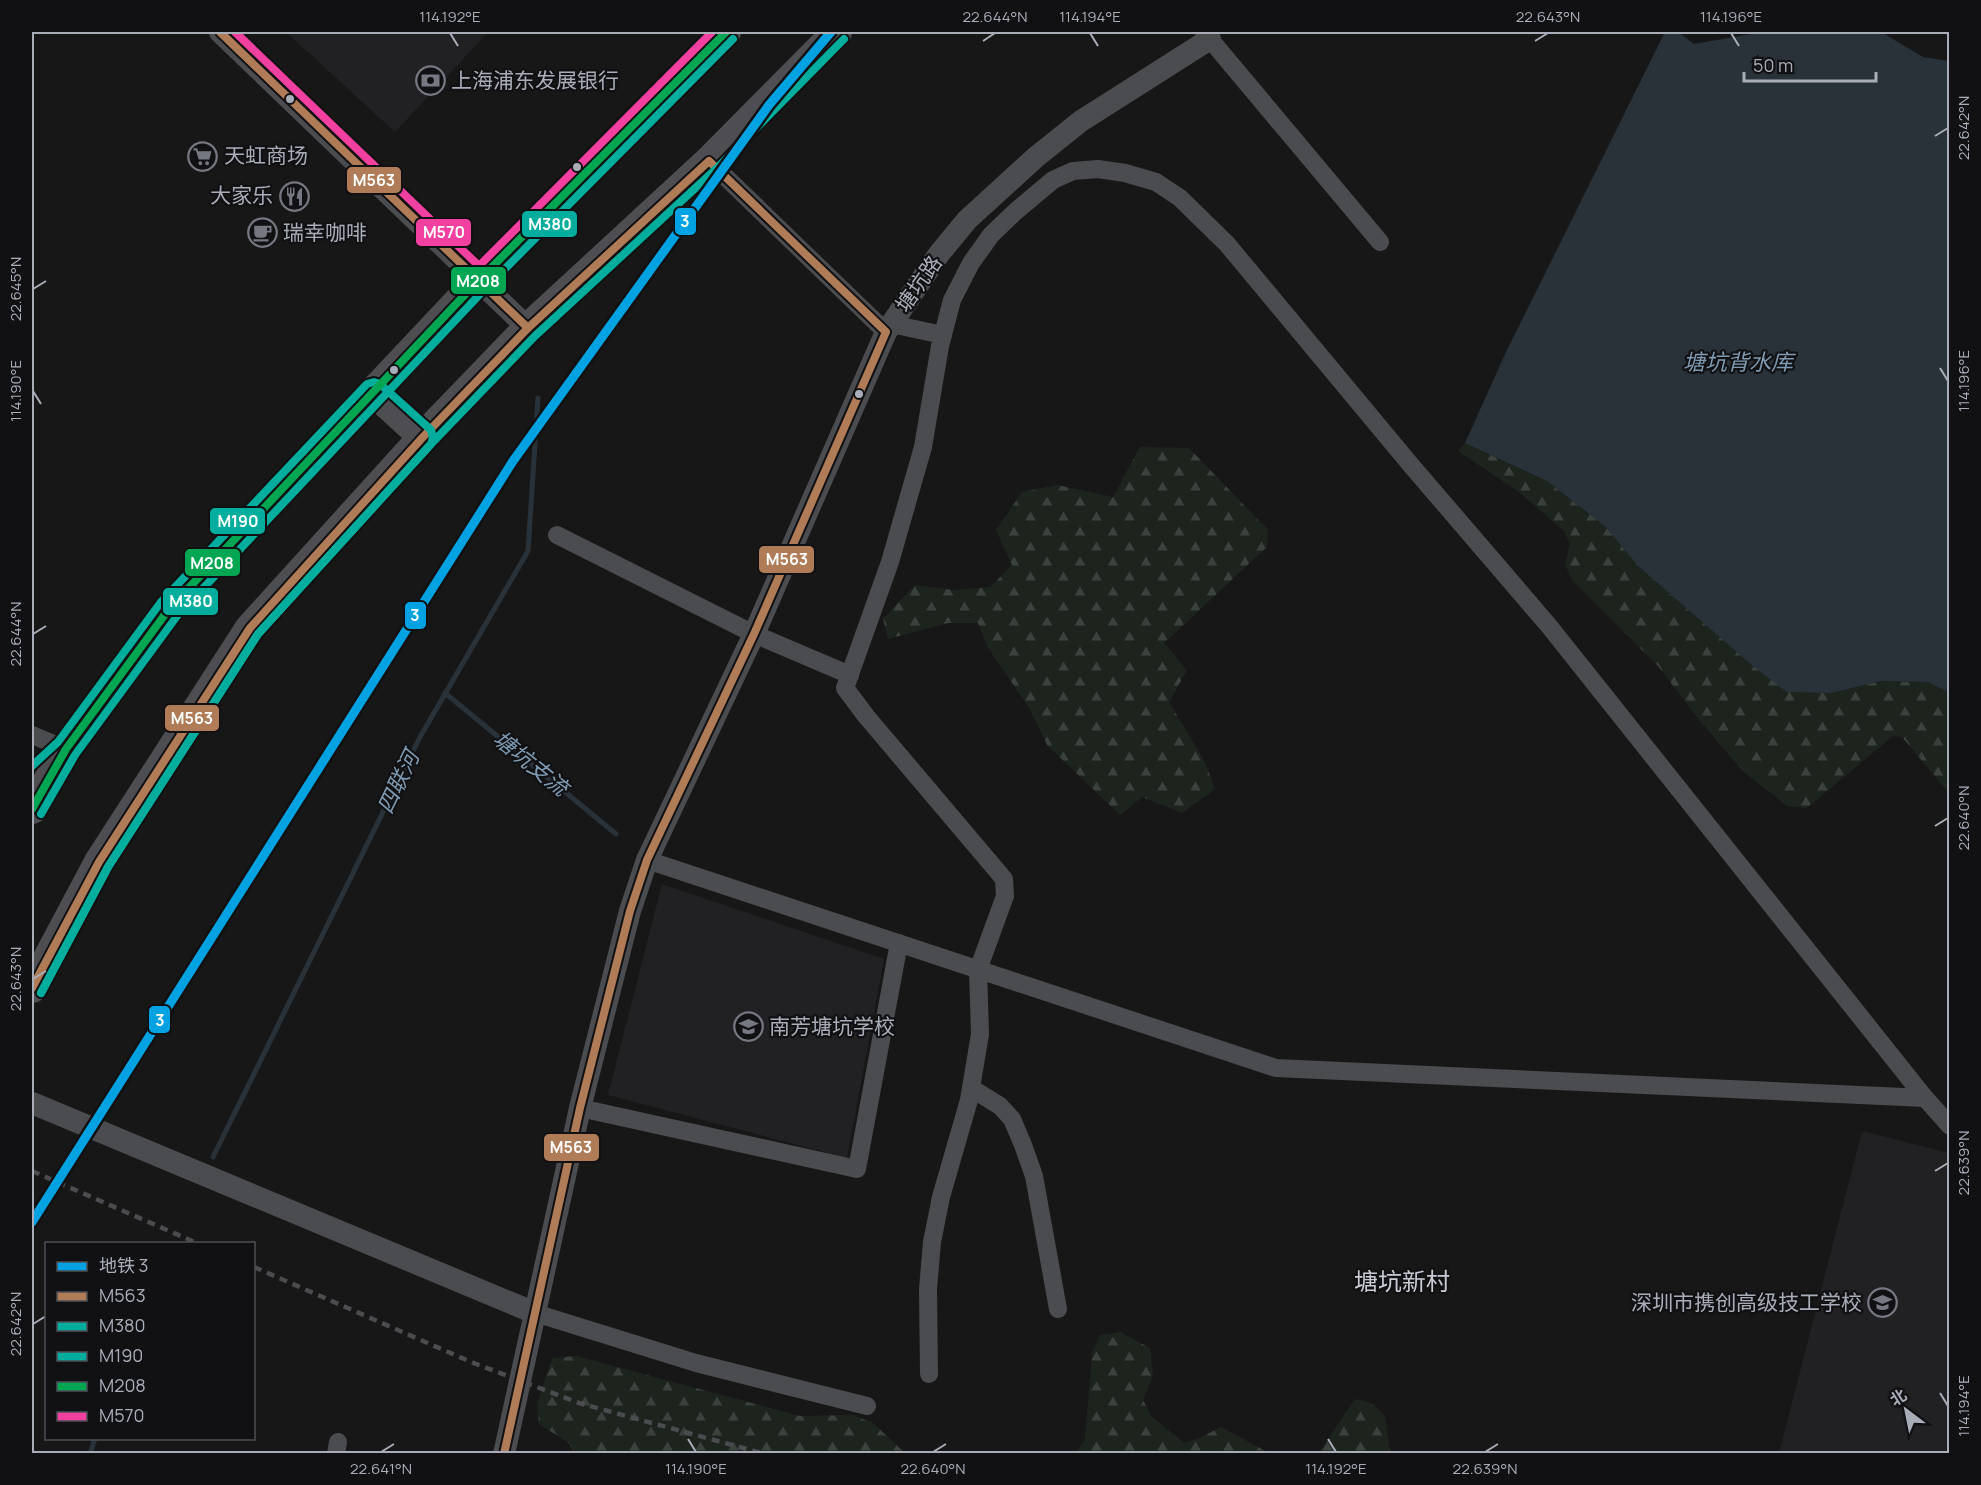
<svg xmlns="http://www.w3.org/2000/svg" width="1981" height="1485" viewBox="0 0 1981 1485" font-family="Manrope,'Noto Sans SC',sans-serif">
  <style>
    .built { fill: #212123 }
    .forest { fill: url(#forest-firs) }
    .water { fill: #2a3239 }
    .lines { fill: none; stroke-linecap: round; stroke-linejoin: round }
    .stream { stroke: #2a3239; stroke-width: 5 }
    .minor { stroke: #4b4c50; stroke-width: 18 }
    .tertiary { stroke: #4b4c50; stroke-width: 22 }
    .trunk { stroke: #4e4e52; stroke-width: 30 }
    .rail { stroke: #4b4c4f; stroke-width: 4.5; stroke-dasharray: 8 6; stroke-linecap: butt }
    .bus-1-casing { stroke: #111113; stroke-width: 12 }
    .bus-2-casing { stroke: #111113; stroke-width: 12 }
    .bus-3-casing { stroke: #111113; stroke-width: 12 }
    .bus-4-casing { stroke: #111113; stroke-width: 12 }
    .bus-5-casing { stroke: #111113; stroke-width: 12 }
    .bus-1 { stroke: #b07c57; stroke-width: 8 }
    .bus-2 { stroke: #01ad9c; stroke-width: 8 }
    .bus-3 { stroke: #01ad9c; stroke-width: 8 }
    .bus-4 { stroke: #00a651; stroke-width: 8 }
    .bus-5 { stroke: #f240a1; stroke-width: 8 }
    .metro-1-casing { stroke: #111113; stroke-width: 14 }
    .metro-1 { stroke: #00a2e1; stroke-width: 9 }
    .ticks { fill: none; stroke: #a8adb8; stroke-width: 2 }
    .bus-dot { fill: #a8adb8; stroke: #111113; stroke-width: 2 }
    .labels { text-anchor: middle; stroke-width: 4.5; stroke-linejoin: round; paint-order: stroke }
    .poi-label { font-size: 21px; fill: #a8adb8; stroke: #111113; text-anchor: start }
    .street-label { font-size: 21px; fill: #a8adb8; stroke: #111113 }
    .water-label { font-size: 22px; font-style: italic; fill: #7f9bb3; stroke: #111113 }
    .quarter-label { font-size: 24px; fill: #c9ccd4; stroke: #111113 }
    .line-badge { stroke: #111113; stroke-width: 2 }
    .badge-label { font-size: 16px; text-anchor: middle; font-weight: bold; fill: #fff }
    .neatline { fill: none; stroke: #a8adb8; stroke-width: 2 }
    .ticks-label { font-size: 15px; text-anchor: middle; fill: #a8adb8 }
  </style>
  <defs>
    <pattern id="forest-firs" width="22" height="20" patternUnits="userSpaceOnUse" patternTransform="scale(1.5)"><rect width="22" height="20" fill="#1d241e"/><path d="M5 1l3.5 6h-7zM16 11l3.5 6h-7z" fill="#3b413d"/></pattern>
  </defs>
  <rect width="100%" height="100%" fill="#171717"/>
  <g class="built">
    <polygon points="286,32 285,32 488,32 395,132"/>
    <polygon points="662,884 884,959 847,1158 608,1095"/>
    <polygon points="1862,1131 1949,1153 1949,1453 1779,1453"/>
  </g>
  <g class="forest">
    <polygon points="1465,443 1547,481 1606,527 1638,566 1754,667 1831,693 1881,681 1927,682 1949,692 1949,793 1902,737 1893,736 1807,808 1787,806 1743,771 1700,721 1658,666 1572,580 1565,564 1570,545 1565,532 1519,492 1458,451"/>
    <polygon points="1140,447 1189,448 1268,530 1267,547 1164,643 1187,670 1169,702 1205,762 1215,789 1182,813 1142,797 1120,815 1047,745 1030,709 988,648 978,623 948,623 888,639 883,619 915,585 954,590 990,587 1012,565 996,530 1022,492 1058,485 1113,497"/>
    <polygon points="1120,1332 1150,1348 1153,1375 1143,1400 1152,1417 1184,1443 1199,1438 1221,1427 1269,1453 1076,1453 1085,1439 1092,1353 1100,1335"/>
    <polygon points="576,1356 800,1416 853,1415 873,1423 905,1453 578,1453 574,1452 569,1443 539,1424 537,1404 552,1358"/>
    <polygon points="1355,1399 1371,1403 1385,1416 1390,1453 1319,1453"/>
  </g>
  <polygon class="water" points="1665,32 1678,32 1694,44 1763,32 1881,32 1923,57 1949,61 1949,692 1927,682 1881,681 1831,693 1787,692 1754,667 1638,566 1606,527 1547,481 1465,443 1506,352"/>
  <g class="lines">
    <g class="stream">
      <polyline points="445,693 616,834"/>
      <polyline points="213,1157 420,737 528,551 538,398"/>
      <polyline points="90,1454 95,1438"/>
    </g>
    <g class="minor">
      <polyline points="1204,32 1380,242"/>
      <polyline points="709,161 886,332"/>
      <polyline points="891,324 943,335"/>
      <polyline points="557,535 754,634 850,675"/>
      <polyline points="32,735 66,749"/>
      <polyline points="647,860 1276,1068 1925,1098"/>
      <polyline points="971,1088 1000,1106 1012,1119 1023,1145 1034,1176 1058,1309"/>
      <polyline points="580,1108 857,1169 899,943"/>
      <polyline points="535,1313 696,1363 867,1406"/>
      <polyline points="929,1374 928,1289 932,1242 941,1197 969,1100 980,1034 978,970 1005,896 1004,879 866,716 845,688 890,562 923,447 940,346 952,300 971,263 991,235 1016,211 1053,180 1073,171 1098,169 1125,173 1156,182 1180,198 1227,244 1410,464 1549,626 1925,1098 1950,1126"/>
      <polyline points="336,1454 338,1442"/>
    </g>
    <g class="tertiary">
      <polyline points="220,32 528,328"/>
      <polyline points="32,1103 535,1313"/>
      <polyline points="504,1454 580,1108 630,911 647,860 754,634 886,332 939,254 967,220 1036,157 1081,121 1210,39"/>
    </g>
    <g class="trunk">
      <polyline points="374,392 423,437"/>
      <polyline points="32,809 66,749 169,609 473,286 726,32"/>
      <polyline points="32,988 99,862 250,628 423,437 528,328 709,161 837,32"/>
    </g>
    <g class="rail">
      <polyline points="32,1171 199,1244"/>
      <polyline points="254,1267 471,1362 579,1403 765,1454"/>
    </g>
    <defs>
      <g id="bus-1">
        <polyline points="220,32 528,328"/>
        <polyline points="32,988 99,862 250,628 423,437 528,328 709,161 886,332 754,634 647,860 630,911 580,1108 504,1454"/>
      </g>
      <g id="bus-2">
        <polyline points="41,814 75,755 177,616 481,293 733,39"/>
        <polyline points="41,993 108,867 258,634 431,444 535,336 716,169 844,39"/>
      </g>
      <polyline id="bus-3" points="32,766 58,742 161,602 367,384 374,382 380,384 431,430 433,438 431,444 258,634 108,867 41,993"/>
      <polyline id="bus-4" points="32,809 66,749 169,609 473,286 726,32"/>
      <polyline id="bus-5" points="235,32 479,266 712,32"/>
    </defs>
    <use href="#bus-1" class="bus-1-casing"/>
    <use href="#bus-2" class="bus-2-casing"/>
    <use href="#bus-3" class="bus-3-casing"/>
    <use href="#bus-4" class="bus-4-casing"/>
    <use href="#bus-5" class="bus-5-casing"/>
    <use href="#bus-1" class="bus-1"/>
    <use href="#bus-2" class="bus-2"/>
    <use href="#bus-3" class="bus-3"/>
    <use href="#bus-4" class="bus-4"/>
    <use href="#bus-5" class="bus-5"/>
    <defs>
      <polyline id="metro-1" points="32,1222 513,461 769,105 831,32"/>
    </defs>
    <use href="#metro-1" class="metro-1-casing"/>
    <use href="#metro-1" class="metro-1"/>
  </g>
  <path class="ticks" d="M450 33 458 46M1090 33 1098 46M1731 33 1739 46M983 41 995 33M1535 41 1548 33M1935 136 1948 128M33 289 46 281M1940 368 1948 381M33 391 41 404M33 634 46 626M1935 826 1948 818M33 979 46 971M1935 1171 1948 1163M33 1324 46 1316M1940 1393 1948 1406M688 1439 696 1452M1328 1439 1336 1452M381 1452 394 1444M933 1452 946 1444M1485 1452 1498 1444"/>
  <defs>
    <symbol id="bank-ring" viewBox="-11 -11 22 22"><circle r="9.5" fill="#111113" stroke="#757880" stroke-width="1.5"/><path d="M-6-4H6V4H-6ZM0-2.3a2.3 2.3 0 1 0 0 4.6a2.3 2.3 0 1 0 0-4.6Z" fill="#757880"/></symbol>
    <symbol id="supermarket-ring" viewBox="-11 -11 22 22"><circle r="9.5" fill="#111113" stroke="#757880" stroke-width="1.5"/><path d="M-6-5.5h2.5l.6 2H6L4.5 2H-2.5L-4.4-4H-6ZM-1.5 3.2a1.3 1.3 0 1 0 .1 0ZM3 3.2a1.3 1.3 0 1 0 .1 0Z" fill="#757880"/></symbol>
    <symbol id="restaurant-ring" viewBox="-11 -11 22 22"><circle r="9.5" fill="#111113" stroke="#757880" stroke-width="1.5"/><path d="M-5-6h1v4h1v-4h1v4h1v-4h1v5L-1.5 .5V6h-2V.5L-5-1ZM5-6V6H3V1.5H1.5Q1.5-4 5-6Z" fill="#757880"/></symbol>
    <symbol id="cafe-ring" viewBox="-11 -11 22 22"><circle r="9.5" fill="#111113" stroke="#757880" stroke-width="1.5"/><path d="M-5.5-4.5H6V0H3Q3 3.5 0 3.5H-2.5Q-5.5 3.5-5.5 0ZM3-3.2v2h1.7v-2ZM-6 4.5H4V6H-6Z" fill="#757880"/></symbol>
    <symbol id="school-ring" viewBox="-11 -11 22 22"><circle r="9.5" fill="#111113" stroke="#757880" stroke-width="1.5"/><path d="M0-5L7-2L0 1L-7-2ZM-4 1L0 2.5L4 1V4Q0 6-4 4Z" fill="#757880"/></symbol>
  </defs>
  <g fill-rule="evenodd">
    <use href="#bank-ring" x="414" y="64" width="33" height="33"/>
    <use href="#supermarket-ring" x="186" y="140" width="33" height="33"/>
    <use href="#restaurant-ring" x="278" y="180" width="33" height="33"/>
    <use href="#cafe-ring" x="246" y="216" width="33" height="33"/>
    <use href="#school-ring" x="732" y="1010" width="33" height="33"/>
    <use href="#school-ring" x="1866" y="1286" width="33" height="33"/>
  </g>
  <g class="bus-dot">
    <circle cx="290" cy="99" r="5"/>
    <circle cx="577" cy="167" r="5"/>
    <circle cx="394" cy="370" r="5"/>
    <circle cx="859" cy="394" r="5"/>
  </g>
  <g class="labels">
    <g class="poi-label">
      <text x="451" y="88">上海浦东发展银行</text>
      <text x="224" y="163">天虹商场</text>
      <text x="273" y="203" text-anchor="end">大家乐</text>
      <text x="283" y="240">瑞幸咖啡</text>
      <text x="769" y="1034">南芳塘坑学校</text>
      <text x="1862" y="1310" text-anchor="end">深圳市携创高级技工学校</text>
    </g>
    <g class="street-label">
      <text transform="translate(919 284) rotate(-55)" y="7">塘坑路</text>
    </g>
    <g class="water-label">
      <text x="1738" y="370">塘坑背水库</text>
      <text transform="translate(531 763) rotate(39)" y="8">塘坑支流</text>
      <text transform="translate(398 782) rotate(-64)" y="8">四联河</text>
    </g>
    <g class="quarter-label">
      <text x="1402" y="1290">塘坑新村</text>
    </g>
  </g>
  <g class="line-badge">
    <rect x="346" y="166" width="56" height="28" rx="6" fill="#b07c57"/>
    <rect x="674" y="207" width="23" height="29" rx="6" fill="#00a2e1"/>
    <rect x="521" y="210" width="57" height="28" rx="6" fill="#01ad9c"/>
    <rect x="415" y="218" width="57" height="29" rx="6" fill="#f240a1"/>
    <rect x="450" y="266" width="57" height="29" rx="6" fill="#00a651"/>
    <rect x="209" y="507" width="57" height="28" rx="6" fill="#01ad9c"/>
    <rect x="758" y="545" width="57" height="29" rx="6" fill="#b07c57"/>
    <rect x="184" y="548" width="57" height="29" rx="6" fill="#00a651"/>
    <rect x="162" y="587" width="57" height="29" rx="6" fill="#01ad9c"/>
    <rect x="404" y="601" width="23" height="29" rx="6" fill="#00a2e1"/>
    <rect x="164" y="704" width="56" height="28" rx="6" fill="#b07c57"/>
    <rect x="148" y="1005" width="23" height="29" rx="6" fill="#00a2e1"/>
    <rect x="543" y="1133" width="57" height="29" rx="6" fill="#b07c57"/>
  </g>
  <g class="badge-label">
    <text x="374" y="186">M563</text>
    <text x="685" y="227">3</text>
    <text x="550" y="230">M380</text>
    <text x="444" y="238">M570</text>
    <text x="478" y="287">M208</text>
    <text x="238" y="527">M190</text>
    <text x="787" y="565">M563</text>
    <text x="212" y="569">M208</text>
    <text x="191" y="607">M380</text>
    <text x="415" y="621">3</text>
    <text x="192" y="724">M563</text>
    <text x="160" y="1026">3</text>
    <text x="571" y="1153">M563</text>
  </g>
  <rect width="1981" height="1485" fill="none" stroke="#111113" stroke-width="66"/>
  <rect x="45" y="1242" width="210" height="198" fill="#111113" stroke="#4d4f55" stroke-width="1.5"/>
  <rect x="57" y="1262" width="30" height="9" fill="#00a2e1" stroke="#4d4f55" stroke-width="1.5"/>
  <text x="99" y="1272" font-size="18" fill="#a8adb8">地铁 3</text>
  <rect x="57" y="1292" width="30" height="9" fill="#b07c57" stroke="#4d4f55" stroke-width="1.5"/>
  <text x="99" y="1302" font-size="18" fill="#a8adb8">M563</text>
  <rect x="57" y="1322" width="30" height="9" fill="#01ad9c" stroke="#4d4f55" stroke-width="1.5"/>
  <text x="99" y="1332" font-size="18" fill="#a8adb8">M380</text>
  <rect x="57" y="1352" width="30" height="9" fill="#01ad9c" stroke="#4d4f55" stroke-width="1.5"/>
  <text x="99" y="1362" font-size="18" fill="#a8adb8">M190</text>
  <rect x="57" y="1382" width="30" height="9" fill="#00a651" stroke="#4d4f55" stroke-width="1.5"/>
  <text x="99" y="1392" font-size="18" fill="#a8adb8">M208</text>
  <rect x="57" y="1412" width="30" height="9" fill="#f240a1" stroke="#4d4f55" stroke-width="1.5"/>
  <text x="99" y="1422" font-size="18" fill="#a8adb8">M570</text>
  <g transform="translate(1906 1410) rotate(328)" stroke="#111113" stroke-width="4.5" paint-order="stroke">
  <path d="M0-4.5L10 22L0 15L-10 22Z" fill="#a8adb8"/>
  <text y="-9" font-size="16" font-weight="bold" text-anchor="middle" fill="#a8adb8">北</text>
  </g>
  <path d="M1744 72v9h132v-9" fill="none" stroke="#a8adb8" stroke-width="3"/>
  <text x="1753" y="72" font-size="18" fill="#a8adb8" stroke="#111113" stroke-width="4.5" paint-order="stroke">50 m</text>
  <rect x="33" y="33" width="1915" height="1419" class="neatline"/>
  <g class="ticks-label">
    <text x="450" y="22">114.192°E</text>
    <text x="995" y="22">22.644°N</text>
    <text x="1090" y="22">114.194°E</text>
    <text x="1548" y="22">22.643°N</text>
    <text x="1731" y="22">114.196°E</text>
    <text transform="translate(1964 128) rotate(-90)" y="5">22.642°N</text>
    <text transform="translate(16 289) rotate(-90)" y="5">22.645°N</text>
    <text transform="translate(1964 381) rotate(-90)" y="5">114.196°E</text>
    <text transform="translate(16 391) rotate(-90)" y="5">114.190°E</text>
    <text transform="translate(16 634) rotate(-90)" y="5">22.644°N</text>
    <text transform="translate(1964 818) rotate(-90)" y="5">22.640°N</text>
    <text transform="translate(16 979) rotate(-90)" y="5">22.643°N</text>
    <text transform="translate(1964 1163) rotate(-90)" y="5">22.639°N</text>
    <text transform="translate(16 1324) rotate(-90)" y="5">22.642°N</text>
    <text transform="translate(1964 1406) rotate(-90)" y="5">114.194°E</text>
    <text x="381" y="1474">22.641°N</text>
    <text x="696" y="1474">114.190°E</text>
    <text x="933" y="1474">22.640°N</text>
    <text x="1336" y="1474">114.192°E</text>
    <text x="1485" y="1474">22.639°N</text>
  </g>
</svg>
